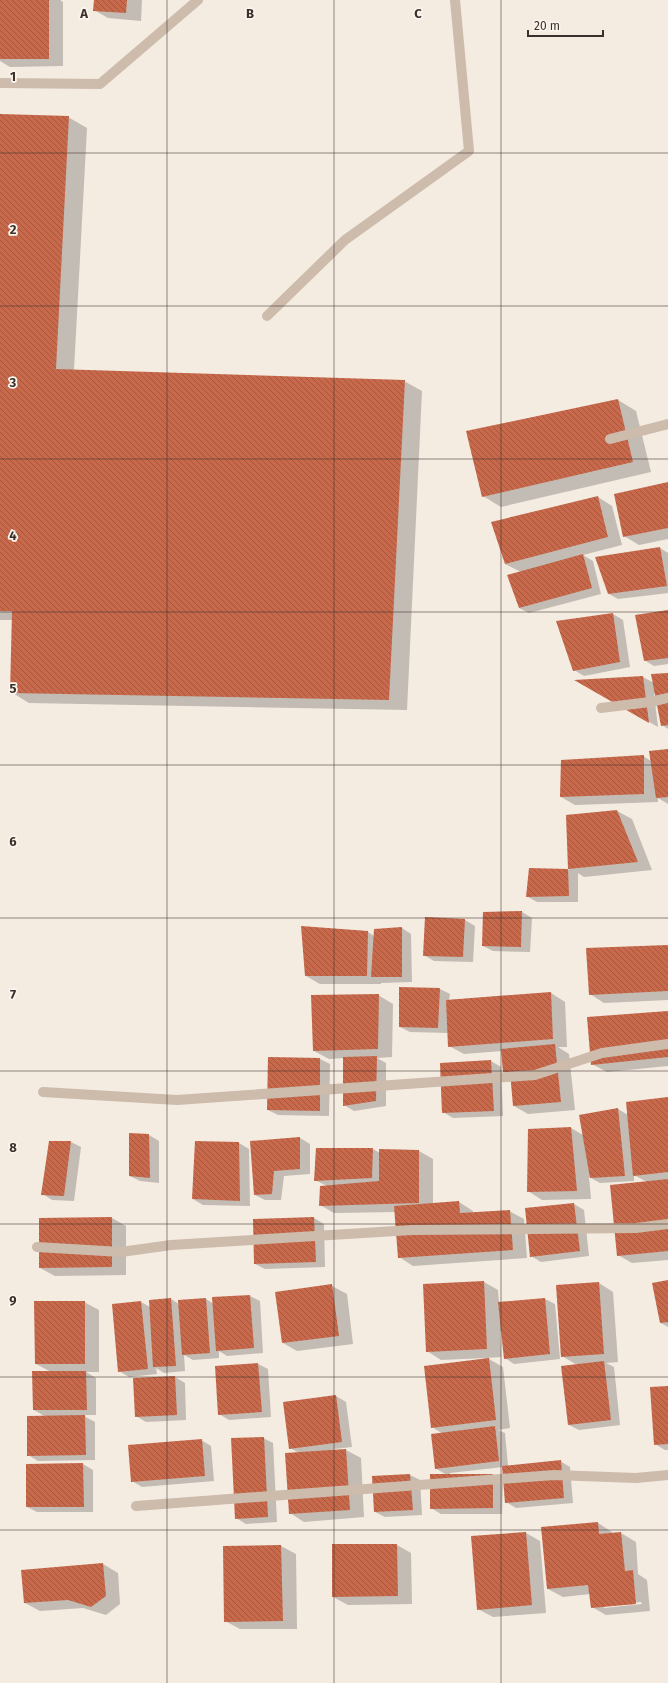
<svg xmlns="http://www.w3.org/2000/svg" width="668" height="1683" viewBox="0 0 668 1683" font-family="'Fira Sans',sans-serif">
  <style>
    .shadow { fill: #0003; fill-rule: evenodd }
    .building { fill: url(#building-back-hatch) }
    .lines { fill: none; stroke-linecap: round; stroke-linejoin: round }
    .service { stroke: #cdbbac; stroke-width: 10 }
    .minor { stroke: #cdbbac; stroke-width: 10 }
    .grid { fill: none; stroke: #3b302b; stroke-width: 1; stroke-opacity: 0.55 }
    .grid-label { font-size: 13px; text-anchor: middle; font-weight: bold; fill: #3b302b; stroke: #fbf5ee; stroke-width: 3.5; stroke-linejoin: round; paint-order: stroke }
  </style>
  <defs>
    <pattern id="building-back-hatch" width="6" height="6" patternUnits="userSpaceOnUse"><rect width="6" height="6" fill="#c8694b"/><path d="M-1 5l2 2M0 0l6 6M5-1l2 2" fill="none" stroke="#a4573f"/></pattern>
  </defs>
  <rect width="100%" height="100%" fill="#f4ebe1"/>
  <g class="shadow">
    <polygon points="0,0 60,0 63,2 63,66 10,67 0,61"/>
    <polygon points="95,0 142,0 141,21 108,18 94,10"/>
    <polygon points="0,115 68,117 87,128 74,370 404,381 422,391 407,710 29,703 11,692 13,620 0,620"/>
    <polygon points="618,400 636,411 651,472 501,507 483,496"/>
    <polygon points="668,483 668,539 639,545 624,536"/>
    <polygon points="598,497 612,506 622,545 583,555 593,561 601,594 529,613 519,608 521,572 505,564"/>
    <polygon points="660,548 668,553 668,593 618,599 609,594"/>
    <polygon points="668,611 668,664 654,666 644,660"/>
    <polygon points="613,614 623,620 630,667 584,676 574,670"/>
    <polygon points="668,674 668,729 662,725 656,693 654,694 658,727 577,681 643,677 654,683"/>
    <polygon points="668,750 668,804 658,798 658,802 575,805 561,797 643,756 651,761"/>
    <polygon points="617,811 632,819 652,870 584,877 578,873 578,902 537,902 528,897 530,869 569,870 567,815"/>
    <polygon points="522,912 532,918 530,952 493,951 483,946 484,913"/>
    <polygon points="465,920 475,926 473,962 434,961 424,955"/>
    <polygon points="402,928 411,934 412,982 381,983 381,984 320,984 306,976 368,932 374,936"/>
    <polygon points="668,946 668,1000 604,1003 590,994"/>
    <polygon points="440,989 450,994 449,1000 551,993 565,1002 567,1047 558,1047 569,1054 575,1110 528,1114 514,1106 511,1076 504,1072 502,1051 464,1054 449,1046 449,1033 410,1032 400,1027"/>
    <polygon points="378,995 393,1004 392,1057 377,1058 386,1063 386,1106 354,1111 344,1105 344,1058 329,1059 314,1051"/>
    <polygon points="668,1012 668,1066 607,1072 592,1064"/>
    <polygon points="269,1058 320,1059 330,1064 329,1116 278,1115 268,1110"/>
    <polygon points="491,1061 501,1067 503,1116 453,1118 443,1112"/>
    <polygon points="668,1098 668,1260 632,1263 618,1255 647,1182 634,1175 634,1181 600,1183 589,1177 591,1199 542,1200 528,1191 571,1128 583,1135 580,1115 618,1109 628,1115"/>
    <polygon points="149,1135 159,1141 159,1183 140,1181 130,1176"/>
    <polygon points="300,1138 310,1144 310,1174 284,1176 281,1200 265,1200 255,1195"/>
    <polygon points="71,1142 81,1147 74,1201 52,1200 43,1194"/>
    <polygon points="239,1143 249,1149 250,1206 203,1205 193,1199"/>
    <polygon points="373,1149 380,1153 419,1151 433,1159 433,1204 459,1202 473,1211 473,1213 509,1211 524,1219 527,1258 413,1266 399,1257 396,1212 334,1213 320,1205 327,1186 315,1180"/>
    <polygon points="574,1204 584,1210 589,1256 541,1262 531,1256"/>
    <polygon points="112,1218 126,1226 126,1275 55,1276 40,1268"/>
    <polygon points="314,1218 324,1224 325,1267 265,1269 255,1264"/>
    <polygon points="668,1281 668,1327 661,1323"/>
    <polygon points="484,1282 498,1290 499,1303 545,1299 555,1304 560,1359 514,1364 505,1358 502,1331 500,1331 501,1357 487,1358 503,1367 510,1428 498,1430 505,1433 508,1466 560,1461 570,1467 573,1503 516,1508 506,1502 503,1467 450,1473 450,1475 503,1481 502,1514 441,1514 431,1508 447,1475 435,1468 443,1434 432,1427 485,1360 485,1358 441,1360 427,1351"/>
    <polygon points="599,1283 613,1292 618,1362 606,1363 614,1367 620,1425 579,1430 569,1425 577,1365 562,1356"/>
    <polygon points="332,1286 347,1294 353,1344 297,1351 283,1343 277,1293"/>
    <polygon points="250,1296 260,1301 263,1353 227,1356 219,1351 219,1358 193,1360 184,1355 185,1371 164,1373 156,1368 157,1374 129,1377 119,1371 113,1305 141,1302 150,1307 171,1299 179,1304 206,1299 214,1304"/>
    <polygon points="84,1302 99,1310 99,1372 86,1372 96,1378 96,1415 82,1415 95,1422 95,1460 38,1461 28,1455 46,1417 34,1410 51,1372 36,1364"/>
    <polygon points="258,1364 268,1369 271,1417 229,1420 219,1414 216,1367"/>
    <polygon points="175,1377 185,1383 186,1420 146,1422 136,1416"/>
    <polygon points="668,1387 668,1450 665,1450 655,1444"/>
    <polygon points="336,1396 346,1402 352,1447 334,1449 334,1451 346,1450 361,1458 364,1517 304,1522 290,1513 299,1453 290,1448"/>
    <polygon points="263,1438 273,1443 277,1522 246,1524 236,1518"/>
    <polygon points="201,1440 211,1446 214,1481 142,1487 132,1481"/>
    <polygon points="83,1464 93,1470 93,1512 37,1512 27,1507"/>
    <polygon points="410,1475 420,1480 422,1515 385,1517 375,1512 373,1477"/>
    <path d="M598 1523 612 1532V1534L621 1533 636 1542 638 1574 647 1580 650 1611 606 1615 592 1607 590 1594 563 1597 548 1589ZM641 1602 642 1604 604 1608V1606Z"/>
    <polygon points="526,1533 540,1541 546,1613 493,1617 478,1609"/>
    <polygon points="397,1545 411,1553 412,1604 348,1605 333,1597"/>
    <polygon points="281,1546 296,1554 297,1629 240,1629 225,1621 224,1547"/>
    <polygon points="103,1564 118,1573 120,1604 106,1615 83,1608 40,1611 25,1603 22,1571"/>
  </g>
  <g class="building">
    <rect x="0" y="0" width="49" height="59"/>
    <polygon points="94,0 127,0 126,13 93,11"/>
    <polygon points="0,114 69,116 56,369 405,380 389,700 10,693 12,611 0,611"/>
    <polygon points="618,399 633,462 482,497 466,431"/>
    <polygon points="668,482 668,528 623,537 614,494"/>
    <polygon points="598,496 608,537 505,564 491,522"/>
    <polygon points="660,547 667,586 608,594 595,557"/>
    <polygon points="583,554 592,588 519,608 507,575"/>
    <polygon points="668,610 668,658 644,661 635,615"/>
    <polygon points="613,613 620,662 573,671 556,621"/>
    <polygon points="668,673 668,725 661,726 651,674"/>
    <polygon points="643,676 649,723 574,680"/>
    <polygon points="668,749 668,797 656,798 649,751"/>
    <polygon points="644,755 644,794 560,797 561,760"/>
    <polygon points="617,810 638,862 568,869 569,896 526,897 529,868 568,869 566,815"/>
    <polygon points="522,911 521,947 482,946 483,912"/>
    <polygon points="425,917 465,919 463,957 423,956"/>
    <polygon points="301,926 368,931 367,976 305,976"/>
    <polygon points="402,927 402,977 371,977 374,929"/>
    <polygon points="668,945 668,991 589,995 586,948"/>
    <polygon points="399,987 440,988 438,1028 399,1027"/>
    <polygon points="551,992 553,1039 448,1047 446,1000"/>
    <polygon points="379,994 378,1049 313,1051 311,995"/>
    <polygon points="668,1011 668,1057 591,1065 587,1017"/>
    <polygon points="555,1044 561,1102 513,1106 510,1072 503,1072 501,1049"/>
    <polygon points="377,1056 376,1101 343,1106 343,1057"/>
    <polygon points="268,1057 320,1058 320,1111 267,1110"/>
    <polygon points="491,1060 494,1111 442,1113 440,1063"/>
    <polygon points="668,1097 668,1172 633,1176 626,1102"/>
    <polygon points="618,1108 625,1176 590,1178 579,1115"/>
    <polygon points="571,1127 577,1191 527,1192 528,1129"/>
    <polygon points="129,1133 149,1134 150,1178 129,1176"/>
    <polygon points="300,1137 300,1169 274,1171 272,1194 254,1195 250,1141"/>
    <polygon points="49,1141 71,1141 64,1196 41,1195"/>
    <polygon points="195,1141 239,1142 240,1201 192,1199"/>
    <polygon points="316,1148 373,1148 372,1178 314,1181"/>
    <polygon points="379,1149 419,1150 419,1203 319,1206 320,1186 379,1181"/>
    <polygon points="668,1179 668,1251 617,1256 610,1185"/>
    <polygon points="459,1201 460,1213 510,1210 513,1250 398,1258 394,1206"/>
    <polygon points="574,1203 580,1251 530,1257 525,1208"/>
    <polygon points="112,1217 112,1267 39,1268 39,1218"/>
    <polygon points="314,1217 316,1262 254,1264 253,1219"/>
    <polygon points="668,1280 668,1322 660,1323 652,1283"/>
    <polygon points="484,1281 487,1349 426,1352 423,1284"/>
    <polygon points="599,1282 604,1354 561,1357 556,1285"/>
    <polygon points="332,1284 339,1336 282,1343 275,1292"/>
    <polygon points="250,1295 254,1348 216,1351 212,1297"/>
    <polygon points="171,1298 176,1366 153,1367 149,1300"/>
    <polygon points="206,1298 210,1353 182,1355 178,1300"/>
    <polygon points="545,1298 550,1354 504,1359 498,1302"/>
    <polygon points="34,1301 85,1301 85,1364 35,1364"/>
    <polygon points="141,1301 148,1369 118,1372 112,1304"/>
    <polygon points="489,1358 496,1420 431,1428 424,1366"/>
    <polygon points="604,1361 611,1420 568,1425 561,1366"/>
    <polygon points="258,1363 262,1412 218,1415 215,1366"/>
    <polygon points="32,1371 86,1371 87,1410 33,1410"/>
    <polygon points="175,1376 177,1415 135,1417 133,1378"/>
    <polygon points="668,1386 668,1444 654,1445 650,1387"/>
    <polygon points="336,1395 342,1442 289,1449 283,1402"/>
    <polygon points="85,1415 86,1455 27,1456 27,1416"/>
    <polygon points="495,1426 499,1461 435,1469 431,1434"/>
    <polygon points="264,1437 268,1517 235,1519 231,1438"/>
    <polygon points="202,1439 205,1476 131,1482 128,1445"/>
    <polygon points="346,1449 350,1510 289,1514 285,1453"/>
    <polygon points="561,1460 564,1498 505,1503 502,1466"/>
    <polygon points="83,1463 84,1507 26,1507 26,1464"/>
    <polygon points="410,1474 413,1510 374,1512 372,1476"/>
    <polygon points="430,1474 493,1474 493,1508 430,1509"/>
    <polygon points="598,1522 599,1534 621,1532 625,1571 633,1570 636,1604 591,1608 588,1585 547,1589 541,1527"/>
    <polygon points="526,1532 532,1605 477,1610 471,1536"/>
    <polygon points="332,1544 397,1544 398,1596 332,1597"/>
    <polygon points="281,1545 283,1621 224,1622 223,1546"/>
    <polygon points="103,1563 106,1596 91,1607 68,1600 24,1603 21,1570"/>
  </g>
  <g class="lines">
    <g class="service">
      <polyline points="0,83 100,84 198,0"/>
      <polyline points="267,316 345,240 469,151 455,0"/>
    </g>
    <g class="minor">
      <polyline points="610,439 668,424"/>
      <polyline points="601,708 650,702 668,698"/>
      <polyline points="43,1092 177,1100 535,1075 602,1053 668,1044"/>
      <polyline points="37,1247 121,1252 171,1245 412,1230 636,1228 668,1224"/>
      <polyline points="136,1506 554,1475 636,1478 668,1475"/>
    </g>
  </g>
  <path class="grid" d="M167 0V1683M334 0V1683M501 0V1683M0 153H668M0 306H668M0 459H668M0 612H668M0 765H668M0 918H668M0 1071H668M0 1224H668M0 1377H668M0 1530H668"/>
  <g class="grid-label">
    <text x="84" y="18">A</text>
    <text x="250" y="18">B</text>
    <text x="418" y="18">C</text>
    <text x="13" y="81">1</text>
    <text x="13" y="234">2</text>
    <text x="13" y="387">3</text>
    <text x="13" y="540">4</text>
    <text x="13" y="693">5</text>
    <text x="13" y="846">6</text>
    <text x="13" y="999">7</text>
    <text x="13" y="1152">8</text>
    <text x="13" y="1305">9</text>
  </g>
  <path d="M528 30v6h75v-6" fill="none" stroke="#3b302b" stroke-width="2"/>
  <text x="534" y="30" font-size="12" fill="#3b302b" stroke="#fbf5ee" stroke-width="3" paint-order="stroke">20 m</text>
</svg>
